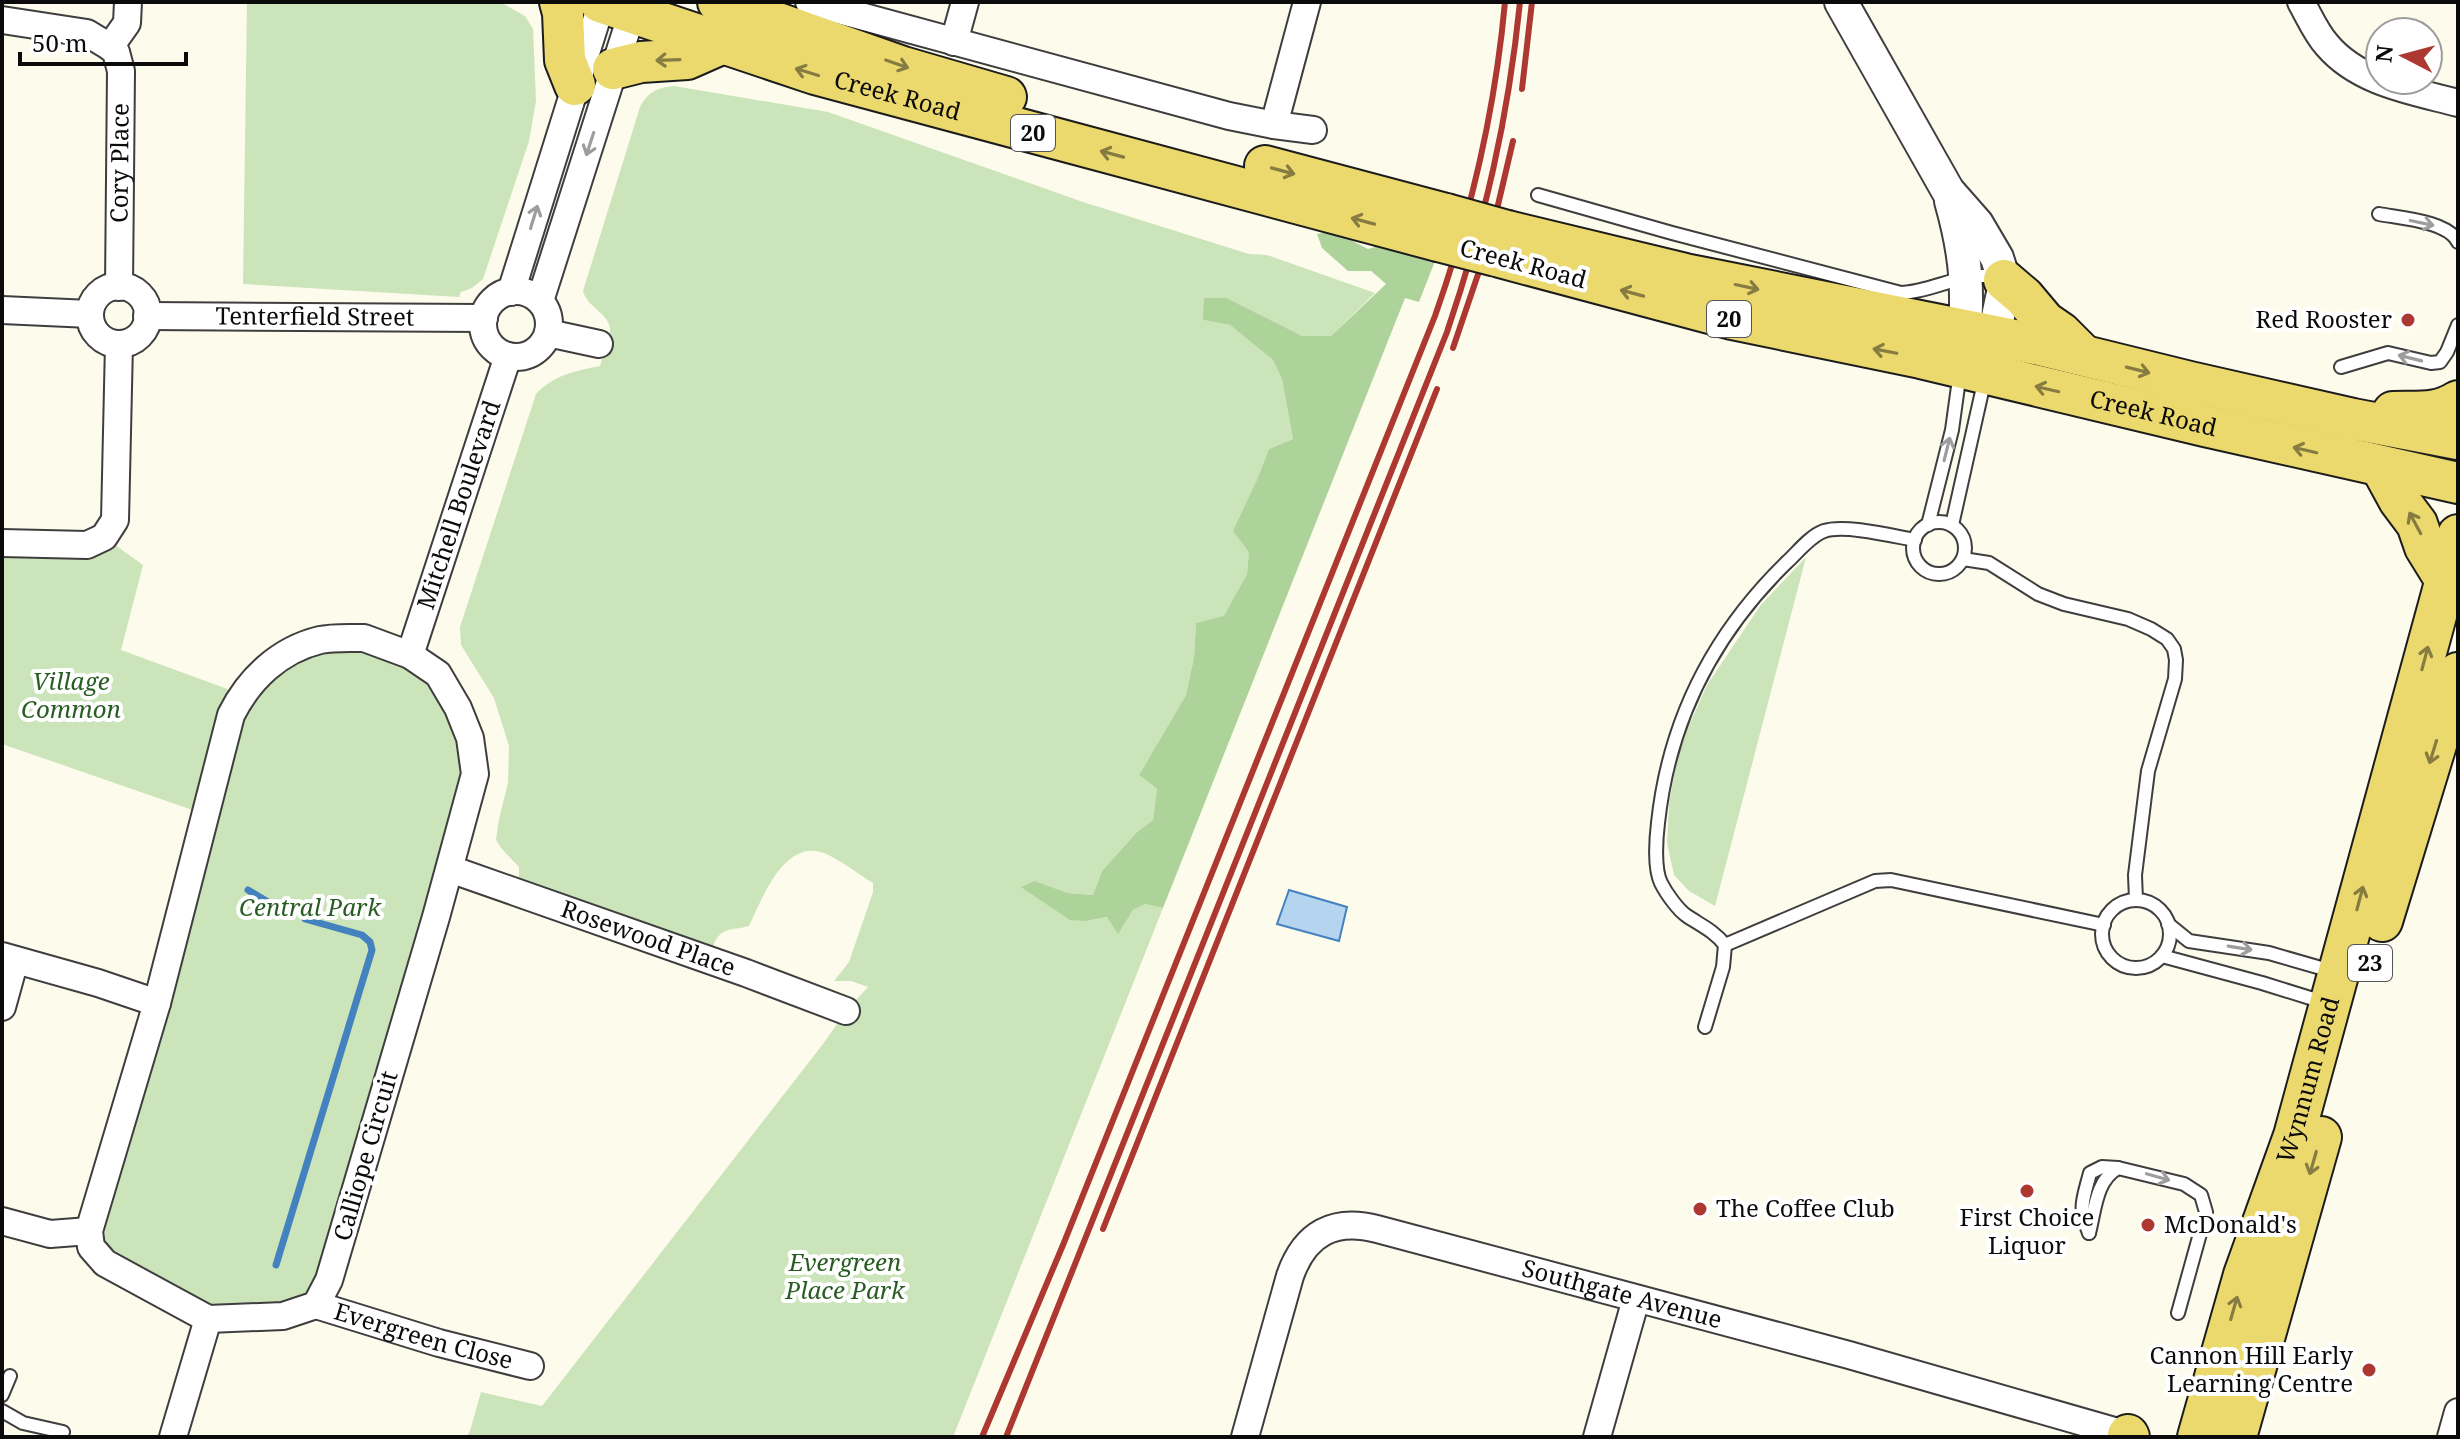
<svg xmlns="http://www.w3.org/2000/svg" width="2460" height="1439" viewBox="0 0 2460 1439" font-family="'Noto Serif',serif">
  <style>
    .green { fill: #cbe4b9 }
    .forest { fill: #aed39a }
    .water { fill: #b5d4ef; stroke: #4482bf; stroke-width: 2 }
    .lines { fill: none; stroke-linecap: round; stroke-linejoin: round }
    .stream { stroke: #4482bf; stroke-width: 7 }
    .service-casing { stroke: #3e3e3e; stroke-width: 16 }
    .minor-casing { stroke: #3e3e3e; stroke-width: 30 }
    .tertiary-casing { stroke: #3e3e3e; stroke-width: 36 }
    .primary-casing { stroke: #1c1c1c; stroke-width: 44 }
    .service { stroke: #fff; stroke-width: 12 }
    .minor { stroke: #fff; stroke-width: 26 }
    .tertiary { stroke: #fff; stroke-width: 32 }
    .primary { stroke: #ebd96e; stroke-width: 40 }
    .rail { stroke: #ad3832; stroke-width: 6 }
    .primary-bridge-casing { stroke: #1c1c1c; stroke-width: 44; stroke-linecap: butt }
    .primary-bridge { stroke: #ebd96e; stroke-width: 40 }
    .oneway { stroke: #867c41 }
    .oneway2 { stroke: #9d9d9d }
    .poi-dot { fill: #ad3832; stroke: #fff; stroke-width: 3 }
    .labels { text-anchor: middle; stroke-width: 8; stroke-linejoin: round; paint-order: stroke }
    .shield { fill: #fff; stroke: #545454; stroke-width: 2 }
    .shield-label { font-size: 22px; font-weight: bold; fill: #0b0b0b }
    .street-label { font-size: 24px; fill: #0b0b0b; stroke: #fff }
    .poi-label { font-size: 24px; fill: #0b0b0b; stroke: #fff; text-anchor: end }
    .park-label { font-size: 24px; font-style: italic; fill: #295c23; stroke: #fff }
  </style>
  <rect width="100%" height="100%" fill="#fdfbec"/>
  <g class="green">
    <polygon points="247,2 500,2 525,16 533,29 536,101 529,141 483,279 472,288 461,292 459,297 243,284"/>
    <path d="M674 86 828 112 1083 202 1249 254 1267 255 1375 293 1331 336H1302L1266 320H1203L1230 325 1273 360 1282 379 1293 439 1269 449 1256 482 1247 574 1224 617 1196 623 1194 657 1186 695 1139 775 1157 789 1153 820 1137 832 1102 871 1093 895 1068 893 1035 881 1086 921 1108 917 1118 933 1133 910 1145 904 1163 908 953 1437H466L470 1431 481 1392 542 1406 823 1044 846 1011 868 987 851 981H834L849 962 873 892V883C858 874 841 860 824 853 784 838 762 899 749 926 731 931 721 926 713 946L519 881V867L501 848 496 840 499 819 508 783 509 746 494 698 461 645 460 627 536 394C554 375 575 371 600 366 603 355 611 339 610 328 607 312 587 307 583 291L640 107C649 91 657 88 674 86Z"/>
    <polygon points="104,537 143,565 121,650 241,694 260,673 364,638 438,674 475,774 316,1305 208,1319 91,1247 207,815 2,744 2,543"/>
    <polygon points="1806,557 1715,906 1689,891 1674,875 1667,843 1669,804 1679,748 1707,685 1760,606"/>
  </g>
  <polygon class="forest" points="1333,231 1368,249 1379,246 1405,248 1435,261 1419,302 1405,298 1163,908 1145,904 1133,910 1118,934 1107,917 1086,921 1070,920 1021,887 1035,881 1068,893 1093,895 1102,871 1137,832 1153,820 1157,789 1139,775 1186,695 1194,657 1196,623 1224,616 1247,574 1249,552 1233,531 1256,482 1269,449 1293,439 1282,379 1273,360 1230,325 1203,320 1204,298 1226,298 1302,336 1331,336 1386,284 1371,271 1348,271 1322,248 1317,234"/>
  <polygon class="water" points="1289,890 1347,907 1339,941 1277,924"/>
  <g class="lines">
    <g class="stream">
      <polyline points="248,890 288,914"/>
      <polyline points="276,1265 372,950 370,942 362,935 305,919"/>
    </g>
    <defs>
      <g id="service">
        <path d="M1538 195 1672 233 1901 293C1934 292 1965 269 1999 278"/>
        <path d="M2379 214C2400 218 2448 221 2458 242"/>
        <polyline points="2341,367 2388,353 2431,363 2440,362 2447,352 2458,325"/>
        <circle cx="1939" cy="548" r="26"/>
        <polyline points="1928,525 1952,430 1960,372"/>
        <polyline points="1952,525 1985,378"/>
        <polyline points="1963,559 1989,563 2038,594 2064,604 2128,619 2151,629 2167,639 2174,649 2176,660 2175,679 2148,771 2135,875 2136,900"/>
        <circle cx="2136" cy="934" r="34"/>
        <polyline points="2168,924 2189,941 2269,953 2335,972"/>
        <polyline points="1725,945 1875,881 1891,880 2104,925"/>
        <polyline points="2162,956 2262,983 2323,1002"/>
        <path d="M1705 1027 1723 967 1725 945C1714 931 1702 926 1687 916 1678 910 1666 893 1661 883 1654 869 1656 839 1658 823 1669 720 1713 634 1787 562 1798 552 1810 536 1824 531 1844 524 1893 536 1915 540"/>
        <path d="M2089 1233C2078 1207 2083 1200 2090 1173L2102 1167 2118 1168 2184 1184 2201 1195 2206 1212 2178 1313"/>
        <path d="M2089 1233C2095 1210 2096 1180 2118 1168"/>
        <polyline points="2,1395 10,1376"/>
        <polyline points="2,1411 23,1423 63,1432"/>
      </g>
      <g id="minor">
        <polyline points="809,2 1229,116 1274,125 1313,130"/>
        <path d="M2301 2C2309 16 2316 33 2327 45 2359 83 2413 91 2458 103"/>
        <polyline points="2,20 87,33 110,47"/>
        <polyline points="954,42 965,2"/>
        <polyline points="1274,125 1307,2"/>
        <circle cx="119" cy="315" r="29"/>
        <path id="s1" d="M119 287 121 71 116 52 110 47 127 23 128 2"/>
        <circle cx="516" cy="324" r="33"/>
        <polyline points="511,292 602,2"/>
        <polyline points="540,301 632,13 631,2"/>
        <polyline points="2,310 90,314"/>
        <path id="s2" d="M147 316 484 318"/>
        <polyline points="548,333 599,344"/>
        <polyline points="2,543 87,545 104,537 115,520 119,344"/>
        <path d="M364 638 410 655 438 674 458 708 470 738 475 774 436 917 329 1280 316 1305 283 1316 208 1319 105 1263 91 1247 89 1231 157 1003 231 715C249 679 279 650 320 640 333 637 350 638 364 638Z"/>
        <path id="s3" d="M410 655 508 356"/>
        <path id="s4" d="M450 869 746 973 846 1011"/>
        <polyline points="2,956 98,983 157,1003"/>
        <polyline points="2,1007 15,960"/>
        <polyline points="2,1221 50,1234 89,1231"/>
        <path id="s5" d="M316 1305 439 1343 530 1366"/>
        <polyline points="173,1437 208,1319"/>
        <path id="s6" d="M1245 1437 1290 1276C1305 1233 1334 1218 1377 1229L1849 1355 2135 1437"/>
        <polyline points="1597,1437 1636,1299"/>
        <polyline points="2451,1437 2458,1412"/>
      </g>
      <g id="tertiary">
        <polyline points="1841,2 1948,191 1977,224 1997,258 2004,280 2003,293 1989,359"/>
        <path d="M1951 201C1967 257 1969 295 1963 353"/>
      </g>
      <g id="primary">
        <polyline points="560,2 563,13 565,60 575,85"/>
        <path id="s7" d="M600 2 815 74 1438 241"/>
        <polyline points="718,2 903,67 1006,97"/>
        <polyline points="613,69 641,62 687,59 721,44"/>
        <polyline points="1265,166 1446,214"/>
        <polyline points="1507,231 1685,274 2040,345 2190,382 2353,419 2458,439"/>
        <path id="s8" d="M1500 257 1732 319 1921 358 2205 426 2458 483"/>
        <polyline points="2004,280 2024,297 2045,322 2061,333 2079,351"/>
        <path d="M2393 412C2416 411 2437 415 2458 401"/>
        <polyline points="2381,467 2399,500 2417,524 2425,547 2446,581"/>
        <polyline points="2382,921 2458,673"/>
        <polyline points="2128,1435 2129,1437"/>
        <path id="s9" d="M2198 1437 2244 1275 2294 1136 2458 535"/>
        <polyline points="2236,1437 2321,1137"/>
      </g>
    </defs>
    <use href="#service" class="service-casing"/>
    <use href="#minor" class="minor-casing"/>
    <use href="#tertiary" class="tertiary-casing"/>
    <use href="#primary" class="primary-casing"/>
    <use href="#service" class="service"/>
    <use href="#minor" class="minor"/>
    <use href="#tertiary" class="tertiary"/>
    <use href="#primary" class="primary"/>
    <g class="rail">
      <polyline points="1522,89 1532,2"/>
      <polyline points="1453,348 1490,239 1513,141"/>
      <polyline points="1103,1229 1437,389"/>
      <path d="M982 1437 1063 1245 1435 316C1471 214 1495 111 1505 2"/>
      <path d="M1006 1437 1447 332C1485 219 1508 120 1520 2"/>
    </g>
    <defs>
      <g id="primary-bridge">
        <polyline points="1446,214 1507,231"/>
        <polyline points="1438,241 1496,256"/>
      </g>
    </defs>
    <use href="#primary-bridge" class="primary-bridge-casing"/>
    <use href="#primary-bridge" class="primary-bridge"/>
  </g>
  <defs><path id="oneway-shaft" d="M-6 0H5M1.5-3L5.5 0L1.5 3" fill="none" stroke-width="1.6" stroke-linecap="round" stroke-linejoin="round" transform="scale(2)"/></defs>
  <g class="oneway">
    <use href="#oneway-shaft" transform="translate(668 60) rotate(178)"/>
    <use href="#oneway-shaft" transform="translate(897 64) rotate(19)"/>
    <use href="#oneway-shaft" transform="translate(807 72) rotate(-163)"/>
    <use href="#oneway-shaft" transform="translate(1112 154) rotate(-165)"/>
    <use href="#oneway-shaft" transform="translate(1283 171) rotate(15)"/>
    <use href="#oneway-shaft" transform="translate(1363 221) rotate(-165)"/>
    <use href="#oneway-shaft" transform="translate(1747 287) rotate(12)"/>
    <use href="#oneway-shaft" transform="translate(1632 293) rotate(-165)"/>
    <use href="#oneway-shaft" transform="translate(1885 351) rotate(-169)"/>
    <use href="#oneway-shaft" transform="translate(2138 370) rotate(14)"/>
    <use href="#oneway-shaft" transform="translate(2047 389) rotate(-167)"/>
    <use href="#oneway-shaft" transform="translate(2305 450) rotate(-167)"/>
    <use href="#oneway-shaft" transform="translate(2415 523) rotate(-118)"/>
    <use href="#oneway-shaft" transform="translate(2425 658) rotate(-75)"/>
    <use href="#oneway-shaft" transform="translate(2433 752) rotate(107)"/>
    <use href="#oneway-shaft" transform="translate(2360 898) rotate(-75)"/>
    <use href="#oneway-shaft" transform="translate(2313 1163) rotate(106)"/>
    <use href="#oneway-shaft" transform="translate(2234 1308) rotate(-74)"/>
  </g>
  <g class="oneway2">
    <use href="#oneway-shaft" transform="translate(590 144) rotate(108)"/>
    <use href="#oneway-shaft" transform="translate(534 217) rotate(-73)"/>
    <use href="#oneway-shaft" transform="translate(2422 223) rotate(12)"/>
    <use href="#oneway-shaft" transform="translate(2410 358) rotate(-166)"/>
    <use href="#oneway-shaft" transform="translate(1947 449) rotate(-76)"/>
    <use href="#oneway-shaft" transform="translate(2240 948) rotate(9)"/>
    <use href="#oneway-shaft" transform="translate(2158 1177) rotate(16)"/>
  </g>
  <g class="poi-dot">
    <circle cx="2408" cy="320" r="8"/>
    <circle cx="2027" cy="1191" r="8"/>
    <circle cx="1700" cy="1209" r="8"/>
    <circle cx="2148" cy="1225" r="8"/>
    <circle cx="2369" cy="1370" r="8"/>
  </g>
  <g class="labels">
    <g class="shield">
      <rect x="1011" y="115" width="44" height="36" rx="6"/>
      <rect x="1707" y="301" width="44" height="36" rx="6"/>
      <rect x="2348" y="945" width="44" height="36" rx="6"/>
    </g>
    <g class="shield-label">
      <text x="1033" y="141">20</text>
      <text x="1729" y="327">20</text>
      <text x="2370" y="971">23</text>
    </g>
    <g class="street-label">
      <text dy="8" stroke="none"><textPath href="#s7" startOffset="312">Creek Road</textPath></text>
      <text dy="8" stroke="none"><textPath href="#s1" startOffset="124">Cory Place</textPath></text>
      <text transform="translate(1523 264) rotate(15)" y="8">Creek Road</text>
      <text dy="8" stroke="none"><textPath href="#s2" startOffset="168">Tenterfield Street</textPath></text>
      <text dy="8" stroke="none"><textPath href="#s8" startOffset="672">Creek Road</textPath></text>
      <text dy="8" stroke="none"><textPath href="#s3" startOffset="158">Mitchell Boulevard</textPath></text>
      <text dy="8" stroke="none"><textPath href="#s4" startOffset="210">Rosewood Place</textPath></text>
      <text dy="8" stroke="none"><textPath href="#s9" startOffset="374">Wynnum Road</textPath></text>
      <text transform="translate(366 1156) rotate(-74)" y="8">Calliope Circuit</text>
      <text dy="8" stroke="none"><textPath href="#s6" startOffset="532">Southgate Avenue</textPath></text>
      <text dy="8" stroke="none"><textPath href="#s5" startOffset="112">Evergreen Close</textPath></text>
    </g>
    <g class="poi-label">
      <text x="2392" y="328">Red Rooster</text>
      <text x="1716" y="1217" text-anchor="start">The Coffee Club</text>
      <text x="2027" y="1226" text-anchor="middle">First Choice<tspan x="2027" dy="28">Liquor</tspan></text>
      <text x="2164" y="1233" text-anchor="start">McDonald's</text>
      <text x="2353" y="1364">Cannon Hill Early<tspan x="2353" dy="28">Learning Centre</tspan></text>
    </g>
    <g class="park-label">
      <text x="71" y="690">Village<tspan x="71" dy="28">Common</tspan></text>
      <text x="310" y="916">Central Park</text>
      <text x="845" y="1271">Evergreen<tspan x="845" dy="28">Place Park</tspan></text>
    </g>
  </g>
  <rect width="2460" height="1439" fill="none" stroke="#0b0b0b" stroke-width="8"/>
  <g transform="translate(2404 56) rotate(276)"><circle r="38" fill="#ffffff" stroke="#9d9d9d" stroke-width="2"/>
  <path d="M0-6L14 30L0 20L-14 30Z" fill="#ad3832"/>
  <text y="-12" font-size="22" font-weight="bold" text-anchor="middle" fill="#0b0b0b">N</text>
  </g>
  <path d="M20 52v12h166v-12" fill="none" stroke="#0b0b0b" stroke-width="4"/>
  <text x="32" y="52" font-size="24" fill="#0b0b0b" stroke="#ffffff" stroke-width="6" paint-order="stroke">50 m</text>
</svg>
